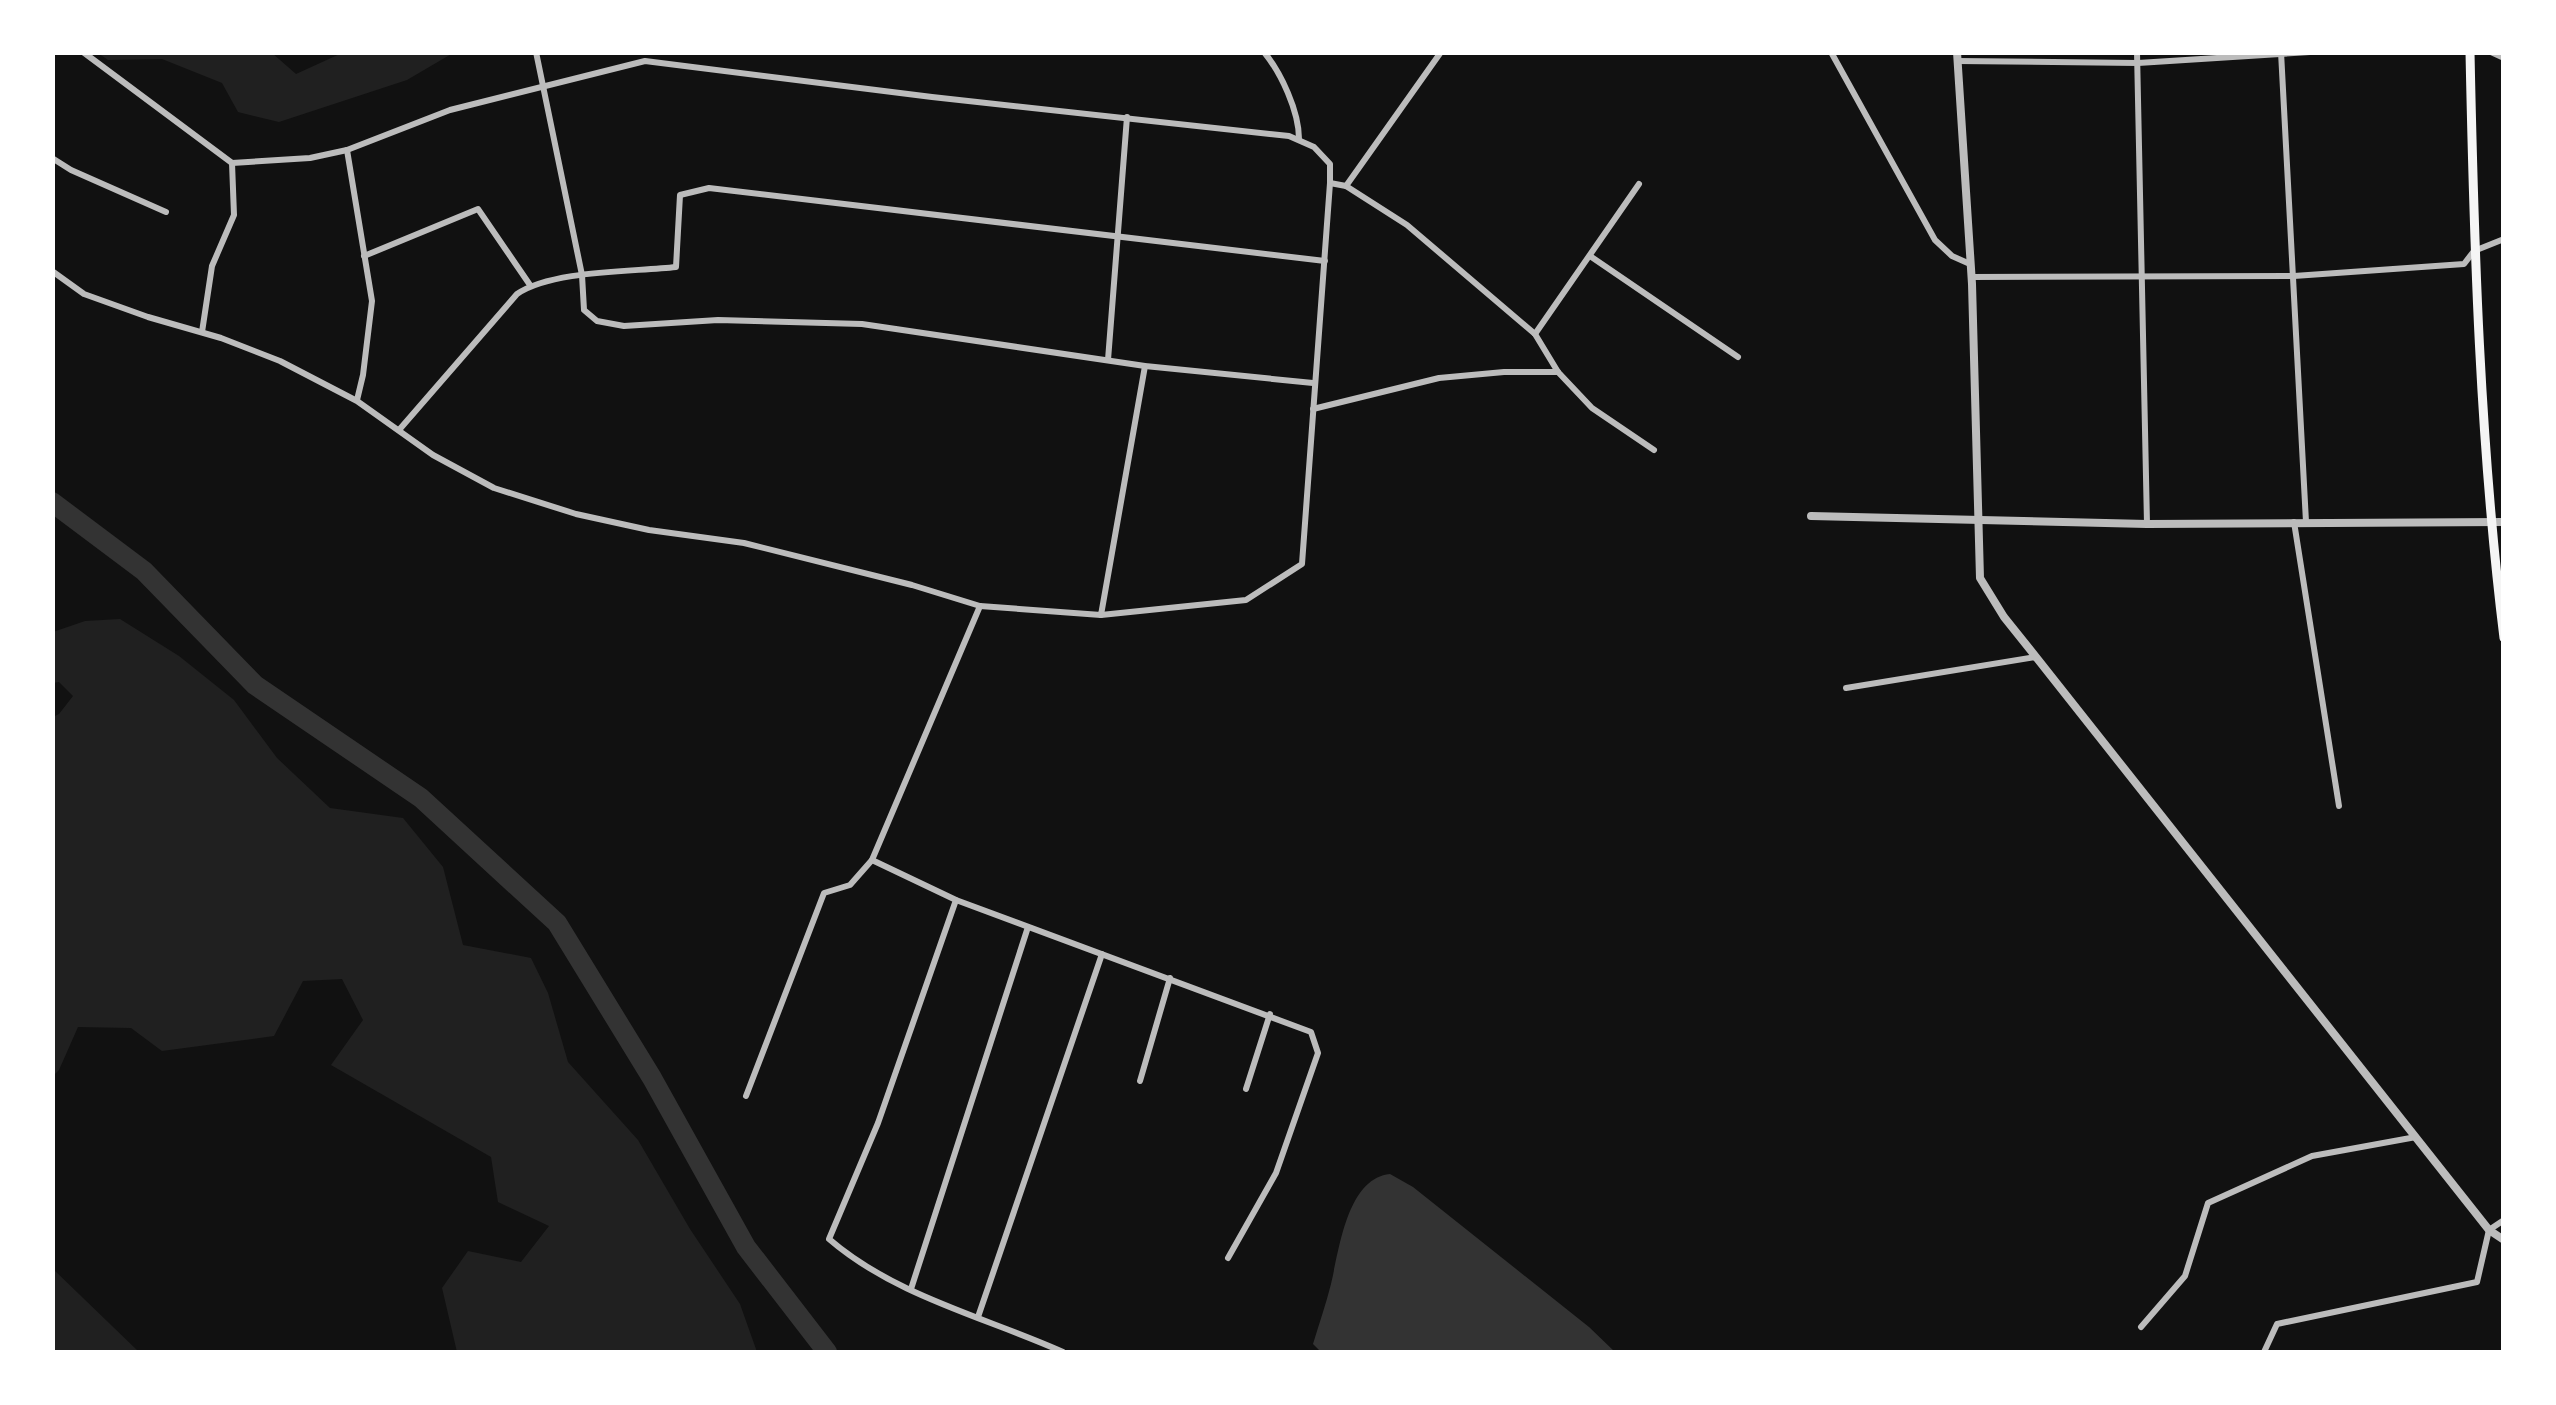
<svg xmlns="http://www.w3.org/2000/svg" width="2556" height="1405" viewBox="0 0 2556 1405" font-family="'Fira Sans Condensed',sans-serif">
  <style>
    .green { fill: #202020 }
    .water { fill: #333 }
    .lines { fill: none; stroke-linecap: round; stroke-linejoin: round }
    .river { stroke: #333; stroke-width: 20 }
    .minor { stroke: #bcbcbc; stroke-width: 6 }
    .tertiary { stroke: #bcbcbc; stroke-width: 8 }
    .secondary { stroke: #f5f5f5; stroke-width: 9 }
  </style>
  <rect width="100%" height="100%" fill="#111"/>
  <g class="green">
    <polygon points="98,53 272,53 296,74 342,53 453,53 407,80 279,122 238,112 222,83 162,59 108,60"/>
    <polygon points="120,619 179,656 234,700 277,758 330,808 403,818 443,867 463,945 531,958 548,993 568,1062 638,1140 690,1229 740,1304 757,1352 457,1352 442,1288 468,1251 521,1262 549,1226 498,1202 491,1157 331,1065 363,1020 342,979 303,981 274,1036 162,1051 131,1028 78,1027 59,1070 53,1076 53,717 59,714 73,696 59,682 53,683 53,632 85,621"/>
    <polygon points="53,1269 139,1352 53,1352"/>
  </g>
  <path class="water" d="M1390 1174 1413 1187 1589 1327 1615 1352H1321L1313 1344C1319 1324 1326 1304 1331 1284 1339 1251 1347 1178 1390 1174Z"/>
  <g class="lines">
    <polyline class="river" points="52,502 144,571 255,685 421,798 557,923 652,1078 746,1247 827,1352"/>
    <g class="minor">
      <polyline points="83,52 232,163 310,158 347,150 450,110 645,61 932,97 1289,136 1314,147 1330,164 1330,183 1346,186 1407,225 1535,334 1558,372 1592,408 1654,450"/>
      <polyline points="536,52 582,275 584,310 597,321 624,326 718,320 862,324 1145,366 1313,383"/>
      <path d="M1264 52C1281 73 1299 111 1299 139"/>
      <polyline points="1831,52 1935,240 1952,256 1970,264"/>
      <polyline points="2137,52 2147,524"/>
      <polyline points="2281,52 2306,522"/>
      <polyline points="2491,52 2504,58"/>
      <polyline points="1957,61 2138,63 2310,52"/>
      <polyline points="347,150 372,301 363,375 357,400"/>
      <polyline points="52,158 71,170 166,212"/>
      <polyline points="1346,186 1441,52"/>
      <polyline points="364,256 478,209 530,285"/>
      <polyline points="1590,256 1738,357"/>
      <polyline points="52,271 84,294 148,317 221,338 280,361 357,401 433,455 494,488 576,514 649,530 744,543 912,585 980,606 1101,615 1145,366"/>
      <polyline points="1971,277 2294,276 2464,264 2474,251 2504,239"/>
      <polyline points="202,332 212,266 234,215 232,163"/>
      <polyline points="1535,334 1639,184"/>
      <polyline points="1108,360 1127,117"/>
      <polyline points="1313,409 1439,378 1504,372 1558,372"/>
      <path d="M399 430 517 294C552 270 632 272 676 267L680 195 709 188 1325 261"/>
      <polyline points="2294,522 2339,806"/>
      <polyline points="980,606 872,860 956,900 1311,1032 1318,1053 1276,1173 1228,1258"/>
      <polyline points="1101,615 1246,600 1302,564 1330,183"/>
      <polyline points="1846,688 2036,657"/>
      <path d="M956 900 878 1123 829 1239C895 1296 985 1317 1063 1352"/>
      <polyline points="1140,1081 1170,978"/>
      <polyline points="1246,1089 1270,1014"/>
      <polyline points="746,1096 824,893 850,885 872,860"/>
      <polyline points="911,1289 1028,927"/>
      <polyline points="978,1317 1102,954"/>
      <polyline points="2141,1327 2185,1276 2208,1203 2312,1156 2416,1137"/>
      <polyline points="2264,1352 2277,1324 2477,1282 2489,1230 2504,1220"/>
    </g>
    <g class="tertiary">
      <polyline points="1957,52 1972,284 1980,578 2004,617 2036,657 2489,1230 2504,1240"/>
      <polyline points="1811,516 2147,524 2504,522"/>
    </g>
    <path class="secondary" d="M2470 52C2474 248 2480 444 2504 638"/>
  </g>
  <rect width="2556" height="1405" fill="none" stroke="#ffffff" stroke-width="110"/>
</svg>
